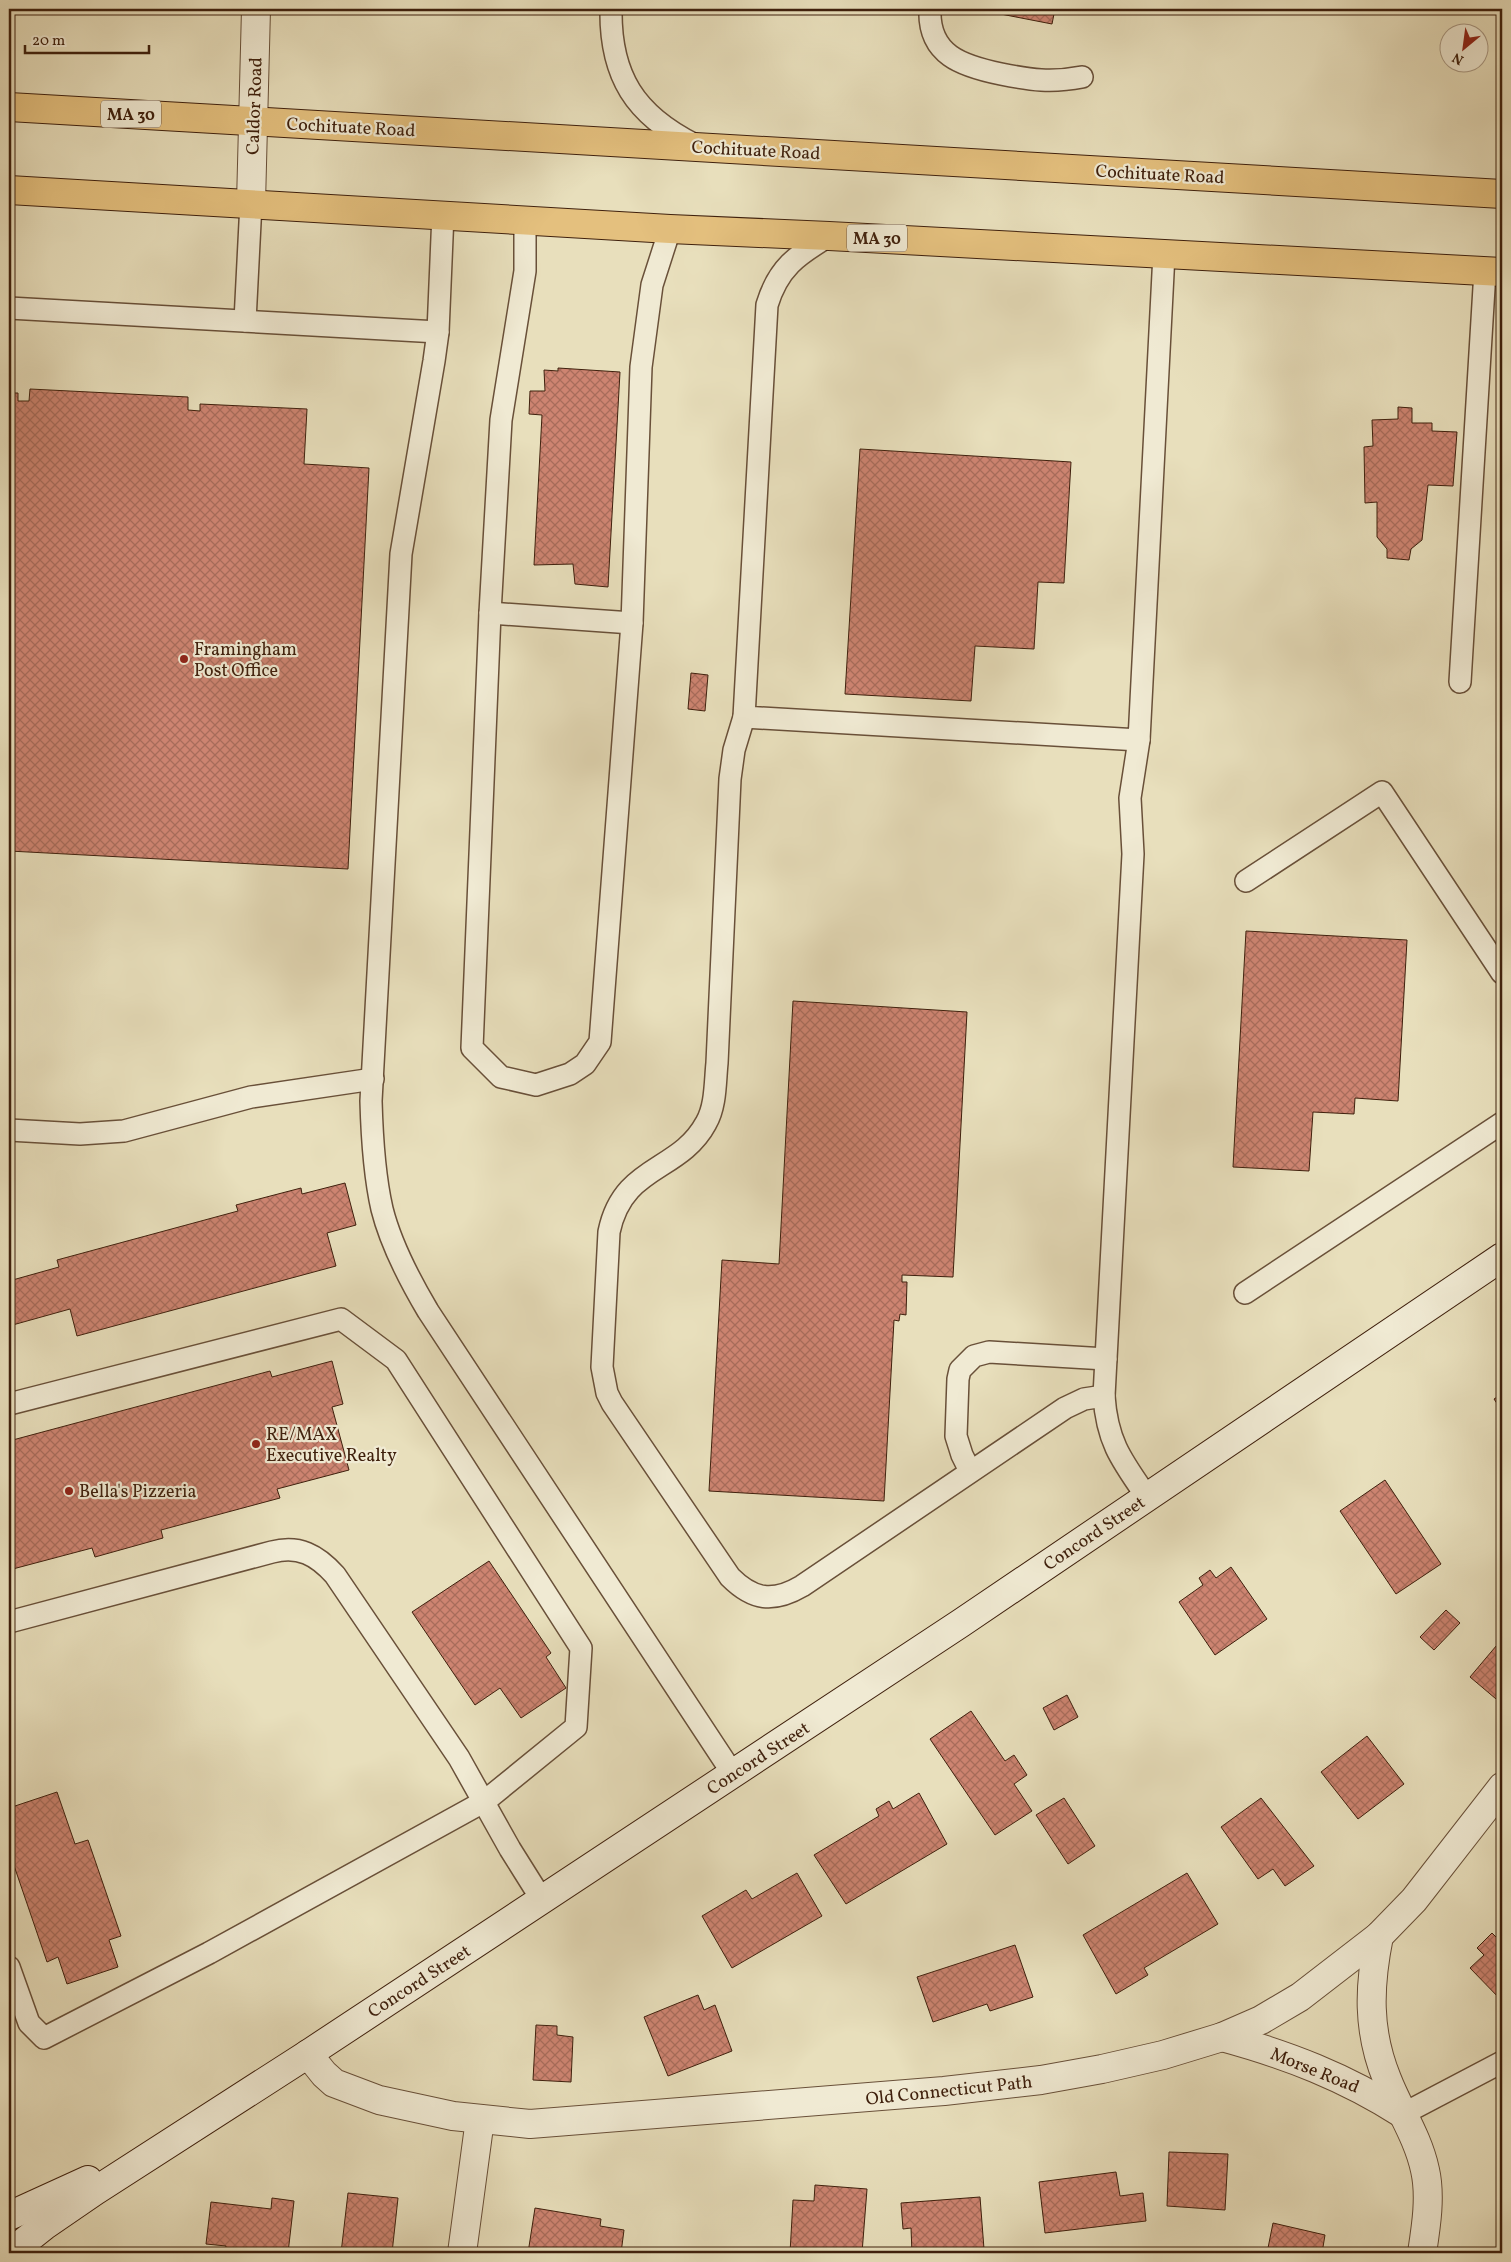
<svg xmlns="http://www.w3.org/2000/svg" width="1511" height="2262" viewBox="0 0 1511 2262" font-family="Vollkorn,serif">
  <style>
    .building { fill: url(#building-cross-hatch); stroke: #3f200d }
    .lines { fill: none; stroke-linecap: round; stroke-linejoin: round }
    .service-casing { stroke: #695039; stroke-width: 24 }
    .minor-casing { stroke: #695039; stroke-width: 30 }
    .secondary-casing { stroke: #3f200d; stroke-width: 30 }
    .primary-casing { stroke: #3f200d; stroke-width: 30 }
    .service { stroke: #f0ead3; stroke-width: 21 }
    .minor { stroke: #f0ead3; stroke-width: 28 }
    .secondary { stroke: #f0ead3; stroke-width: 28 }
    .primary { stroke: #e4c07e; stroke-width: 28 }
    .poi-dot { fill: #8f2418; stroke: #f0ead3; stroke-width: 2 }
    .labels { text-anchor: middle; stroke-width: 4.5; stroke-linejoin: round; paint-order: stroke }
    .shield { fill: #f0ead3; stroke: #745d48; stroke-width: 1 }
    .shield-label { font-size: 16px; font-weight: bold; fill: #3f200d }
    .street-label { font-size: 18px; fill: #3f200d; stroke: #f0ead3 }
    .poi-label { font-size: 18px; fill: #3f200d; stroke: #f0ead3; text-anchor: start }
  </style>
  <defs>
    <pattern id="building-cross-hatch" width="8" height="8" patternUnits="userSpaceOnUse" patternTransform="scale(1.25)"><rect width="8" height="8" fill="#cd8471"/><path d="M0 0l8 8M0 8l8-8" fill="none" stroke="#a86c5b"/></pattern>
  </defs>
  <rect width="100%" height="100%" fill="#e8dfbc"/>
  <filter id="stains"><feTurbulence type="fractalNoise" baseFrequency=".004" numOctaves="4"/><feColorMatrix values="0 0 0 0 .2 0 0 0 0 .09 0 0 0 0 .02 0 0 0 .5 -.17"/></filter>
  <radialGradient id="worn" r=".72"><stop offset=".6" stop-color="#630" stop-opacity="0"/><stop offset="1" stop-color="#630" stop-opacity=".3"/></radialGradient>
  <g class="building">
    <polygon points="975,9 1055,9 1052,24"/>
    <polygon points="558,368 620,372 608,587 575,584 573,564 534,565 542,415 529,414 530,391 545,391 544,370 558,371"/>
    <polygon points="30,389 188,397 188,410 200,411 200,404 307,409 304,464 369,468 348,869 9,851 9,393 18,393 18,401 29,401"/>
    <polygon points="1398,407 1412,408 1412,423 1432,423 1432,431 1457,432 1453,486 1428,485 1422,540 1411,549 1409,560 1387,558 1387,549 1377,537 1377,502 1365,503 1364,447 1373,446 1372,420 1398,419"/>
    <polygon points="860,449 1071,462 1064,583 1038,582 1034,649 975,646 971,701 845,694"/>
    <polygon points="691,673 708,675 705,711 688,709"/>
    <polygon points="1246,931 1407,940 1398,1101 1355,1098 1354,1114 1313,1112 1309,1171 1233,1167"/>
    <polygon points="793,1001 967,1012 953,1277 902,1275 902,1282 907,1282 906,1315 900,1314 899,1321 894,1320 884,1501 709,1491 722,1260 779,1264"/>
    <polygon points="345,1183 356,1225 327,1233 336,1266 77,1336 70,1309 9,1326 9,1281 59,1267 57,1260 238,1211 236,1205 301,1188 302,1194"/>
    <polygon points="332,1361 343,1404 332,1407 349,1470 277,1489 280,1498 161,1530 163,1538 95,1557 92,1548 9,1570 9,1441 270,1371 272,1377"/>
    <polygon points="1502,1394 1502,1411 1494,1399"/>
    <polygon points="1385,1480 1441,1564 1396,1594 1340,1511"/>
    <polygon points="489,1561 551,1653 546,1657 566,1688 521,1718 500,1688 475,1705 412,1612"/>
    <polygon points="1231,1567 1267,1619 1215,1655 1179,1602 1203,1585 1199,1578 1210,1570 1216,1578"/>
    <polygon points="1446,1610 1460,1623 1434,1650 1420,1637"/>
    <polygon points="1502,1639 1502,1704 1470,1677"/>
    <polygon points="1067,1695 1078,1717 1054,1730 1043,1708"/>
    <polygon points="971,1711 1005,1761 1014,1755 1027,1775 1014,1784 1032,1811 995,1835 930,1739"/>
    <polygon points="1367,1736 1404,1784 1358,1819 1321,1772"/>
    <polygon points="57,1792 75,1844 88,1840 121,1936 109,1940 118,1967 67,1984 58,1957 47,1962 9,1851 9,1808"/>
    <polygon points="919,1793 947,1844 846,1904 814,1855 879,1816 876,1809 889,1801 893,1809"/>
    <polygon points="1064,1798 1095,1846 1068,1864 1036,1815"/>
    <polygon points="1261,1798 1314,1866 1285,1886 1273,1869 1258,1879 1221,1827"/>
    <polygon points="797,1873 822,1916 732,1968 702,1916 746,1890 752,1899"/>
    <polygon points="1187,1873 1218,1924 1144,1968 1148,1975 1116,1994 1083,1935"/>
    <polygon points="1492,1933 1499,1940 1502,1937 1502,2001 1470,1968 1484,1955 1477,1948"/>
    <polygon points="1015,1945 1033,1997 990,2011 987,2004 933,2022 917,1977"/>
    <polygon points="698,1995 704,2010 715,2005 732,2051 668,2076 644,2017"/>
    <polygon points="536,2025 557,2026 557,2035 573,2037 571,2082 533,2080"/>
    <polygon points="1169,2152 1228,2154 1225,2210 1167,2206"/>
    <polygon points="1116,2172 1120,2196 1143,2193 1146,2221 1045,2233 1039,2182"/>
    <polygon points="815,2185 867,2189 862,2253 790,2253 793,2200 814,2201"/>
    <polygon points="348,2193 398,2198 392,2253 341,2253"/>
    <polygon points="980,2197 984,2249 912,2253 911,2228 903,2229 901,2203"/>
    <polygon points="272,2198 294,2201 288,2253 225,2253 226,2246 206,2244 211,2202 271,2209"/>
    <polygon points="535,2208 601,2219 600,2226 624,2230 621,2253 528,2253"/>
    <polygon points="1273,2223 1325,2235 1322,2253 1267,2253"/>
  </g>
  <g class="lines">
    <defs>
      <g id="service">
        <path d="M611 9C610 76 635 115 695 145"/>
        <path d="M930 9C928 55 962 66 1001 74 1031 80 1051 83 1082 77"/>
        <path d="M443 214 438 332 434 361 401 554 371 1101C372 1138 374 1174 382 1209 391 1245 409 1279 428 1311L733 1774"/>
        <polyline points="525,219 525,271 501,420 490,613 472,1048 501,1077 536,1085 570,1074 585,1064 600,1042 632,623 641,367 652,285 670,229"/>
        <path d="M829 236C797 255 778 268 767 305L744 717 1139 740 1164 254"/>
        <polyline points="9,308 438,332"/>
        <polyline points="245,321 251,203"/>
        <polyline points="490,613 632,623"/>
        <polyline points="1460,682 1485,271"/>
        <path d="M744 717 734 750 730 779 717 1063C715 1082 716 1106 706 1123 679 1173 623 1164 609 1232L602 1367 607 1393 612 1403 730 1577C753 1600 773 1603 802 1586L1065 1408 1084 1399 1104 1396"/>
        <path d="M1139 740 1130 798 1133 854 1104 1396C1107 1442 1122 1461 1147 1497"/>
        <polyline points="1246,881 1382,792 1502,973"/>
        <polyline points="9,1130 80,1134 124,1131 251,1097 373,1079"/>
        <polyline points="1245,1293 1502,1123"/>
        <polyline points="9,1404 341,1319 396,1360 581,1648 576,1727 485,1801 209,1953 44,2038 29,2023 9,1967"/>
        <polyline points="970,1471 962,1455 956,1436 958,1379 960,1370 974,1356 989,1352 1106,1359"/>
        <path d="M9 1622 272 1552C299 1545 317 1555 335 1575L459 1758 510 1849 542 1900"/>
        <polyline points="1403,2114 1502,2062"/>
      </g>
      <g id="minor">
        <polyline points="251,203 256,9"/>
        <path d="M1379 1936C1369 1986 1367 2030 1387 2079 1399 2110 1418 2137 1425 2170 1431 2196 1426 2227 1422 2253"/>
        <path d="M1222 2037C1288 2055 1345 2077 1403 2114"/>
        <polyline points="308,2054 324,2074 334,2083 379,2100 453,2116 530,2124 944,2091 1041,2080 1102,2069 1163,2055 1222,2037 1261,2020 1300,1997 1379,1936 1414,1900 1502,1787"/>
        <polyline points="462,2253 480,2119"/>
      </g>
      <g id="secondary">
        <polyline points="9,2216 88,2180"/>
        <polyline points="10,2253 44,2226 95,2191 308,2054 961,1623 1502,1257"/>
      </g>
      <g id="primary">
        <polyline points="9,107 1502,194"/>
        <polyline points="9,190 670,229 829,236 1502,272"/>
      </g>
    </defs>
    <use href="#service" class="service-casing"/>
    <use href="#minor" class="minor-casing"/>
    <use href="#secondary" class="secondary-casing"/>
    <use href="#primary" class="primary-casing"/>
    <use href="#service" class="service"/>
    <use href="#minor" class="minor"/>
    <use href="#secondary" class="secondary"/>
    <use href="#primary" class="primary"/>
  </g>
  <g class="poi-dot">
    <circle cx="184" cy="659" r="5"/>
    <circle cx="256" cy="1444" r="5"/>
    <circle cx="69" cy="1491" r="5"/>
  </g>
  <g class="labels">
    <g class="shield">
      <rect x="101" y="100.5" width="60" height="27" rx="4"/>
      <rect x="847" y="224.5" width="60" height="27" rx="4"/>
    </g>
    <g class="shield-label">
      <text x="131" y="120">MA 30</text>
      <text x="877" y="244">MA 30</text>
    </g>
    <g class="street-label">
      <text transform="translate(254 106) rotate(-88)" y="6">Caldor Road</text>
      <text transform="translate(351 127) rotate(3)" y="6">Cochituate Road</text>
      <text transform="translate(756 150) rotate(3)" y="6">Cochituate Road</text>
      <text transform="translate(1160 174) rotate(3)" y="6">Cochituate Road</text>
      <text transform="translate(1094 1533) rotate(-34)" y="6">Concord Street</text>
      <text transform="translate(758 1758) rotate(-33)" y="6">Concord Street</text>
      <text transform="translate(419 1981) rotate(-33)" y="6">Concord Street</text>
      <text transform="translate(1315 2070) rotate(22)" y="6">Morse Road</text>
      <text transform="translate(949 2090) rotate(-6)" y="6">Old Connecticut Path</text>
    </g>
    <g class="poi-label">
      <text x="194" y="655">Framingham<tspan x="194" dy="21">Post Office</tspan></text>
      <text x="266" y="1440">RE/MAX<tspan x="266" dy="21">Executive Realty</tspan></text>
      <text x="79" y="1497">Bella's Pizzeria</text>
    </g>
  </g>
  <rect width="1511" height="2262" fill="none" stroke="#e8dfbc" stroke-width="30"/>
  <rect x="10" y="10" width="1491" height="2242" fill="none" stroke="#3f200d" stroke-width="2.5"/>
  <rect x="15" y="15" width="1481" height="2232" fill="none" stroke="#3f200d"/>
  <g transform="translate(1464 48) rotate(209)"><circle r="24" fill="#f0ead3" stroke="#a99984"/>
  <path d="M0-4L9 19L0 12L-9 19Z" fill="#8f2418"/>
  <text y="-8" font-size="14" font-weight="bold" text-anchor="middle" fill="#3f200d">N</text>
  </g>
  <path d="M25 45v8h124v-8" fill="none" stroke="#3f200d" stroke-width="2.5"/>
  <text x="32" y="45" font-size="15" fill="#3f200d" stroke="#f0ead3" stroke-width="4" paint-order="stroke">20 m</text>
  <rect width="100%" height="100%" filter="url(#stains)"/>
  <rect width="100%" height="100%" fill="url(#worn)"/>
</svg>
